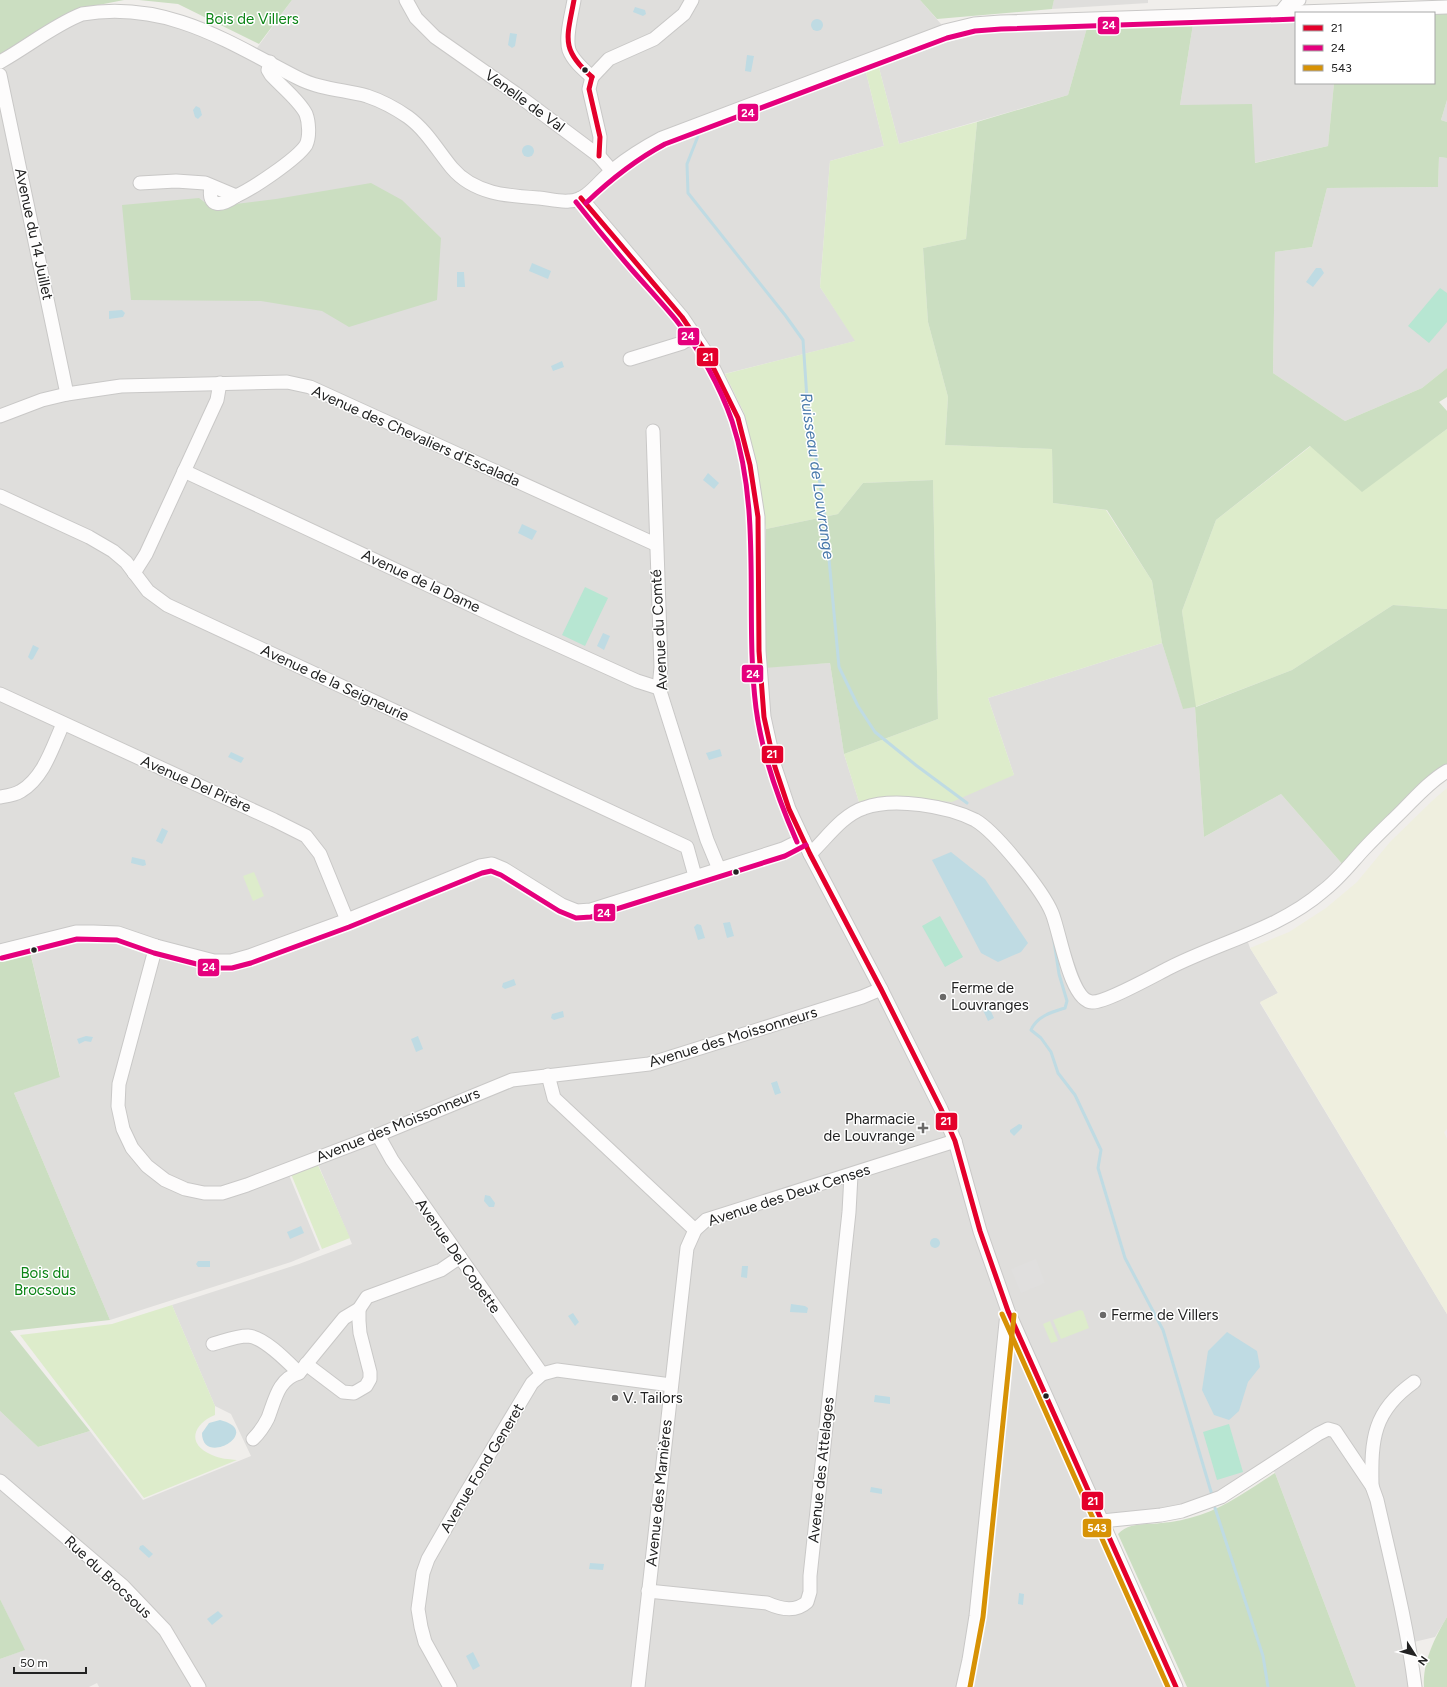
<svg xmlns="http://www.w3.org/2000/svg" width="1447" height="1687" viewBox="0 0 1447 1687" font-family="Figtree,sans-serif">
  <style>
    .residential { fill: #dfdedc }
    .farmland { fill: #efefdf }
    .grass { fill: #ddeccb }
    .forest { fill: #cbdec1 }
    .pitch { fill: #b7e6d2 }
    .parking { fill: #e0dfde }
    .water { fill: #bfdbe3 }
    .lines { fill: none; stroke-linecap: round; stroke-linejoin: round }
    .stream { stroke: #bfdbe3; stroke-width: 3 }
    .minor-casing { stroke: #c9c8c7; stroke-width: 15 }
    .minor { stroke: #fdfcfc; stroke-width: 13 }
    .bus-1-casing { stroke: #fff; stroke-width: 8 }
    .bus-2-casing { stroke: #fff; stroke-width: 8 }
    .bus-3-casing { stroke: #fff; stroke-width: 8 }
    .bus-1 { stroke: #e4002b; stroke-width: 5 }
    .bus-2 { stroke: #e5007d; stroke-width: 5 }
    .bus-3 { stroke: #d79205; stroke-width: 5 }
    .bus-dot { fill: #222; stroke: #fff; stroke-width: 1.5 }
    .poi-dot { fill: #6a6968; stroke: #fff; stroke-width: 1.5 }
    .labels { text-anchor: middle; stroke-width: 3; stroke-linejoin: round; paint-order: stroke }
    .park-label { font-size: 15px; fill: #0c8416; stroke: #fff }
    .street-label { font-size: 15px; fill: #222; stroke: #fff }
    .poi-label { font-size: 15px; fill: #222; stroke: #fff; text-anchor: start }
    .water-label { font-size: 16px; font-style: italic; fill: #4a7aab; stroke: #fff }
    .line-badge { stroke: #fff; stroke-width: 1.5 }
    .badge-label { font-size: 11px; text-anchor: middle; font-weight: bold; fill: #fff }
  </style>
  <rect width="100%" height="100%" fill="#f0eeeb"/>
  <g class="residential">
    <polygon points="292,0 920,0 948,32 1088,24 1068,95 899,144 878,64 865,68 884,146 830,161 820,287 856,341 712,377 731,424 745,479 750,519 751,668 830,663 844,754 859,802 1014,775 988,698 1162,643 1183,708 1195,707 1204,837 1281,794 1344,866 1324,887 1244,931 1250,948 1278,993 1260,1003 1447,1314 1447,1617 1435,1637 1401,1645 1410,1687 1356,1687 1275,1473 1269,1464 1230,1488 1199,1501 1162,1509 1092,1515 1170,1687 99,1687 97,1683 89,1687 0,1687 0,1659 24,1650 0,1599 0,1411 38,1447 90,1431 143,1500 251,1456 231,1414 215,1406 172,1305 299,1264 352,1244 318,1164 289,1175 320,1250 291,1262 110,1320 14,1093 60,1076 27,939 0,945 0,65 82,20 145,12 251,56"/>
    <polygon points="1054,0 1148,0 1148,3 1052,9"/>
    <polygon points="1296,17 1296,83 1334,83 1328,146 1254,163 1180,105 1194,18"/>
    <polygon points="1447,100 1447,122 1441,120"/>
    <polygon points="1439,157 1447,158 1447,368 1422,388 1345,421 1273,373 1275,252 1312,247 1327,188 1438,187"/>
  </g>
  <polygon class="farmland" points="1447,788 1447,1129 1444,1132 1447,1139 1447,1314 1260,1002 1278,993 1250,948 1289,932 1326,908 1357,882 1390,842 1432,801"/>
  <g class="grass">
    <polygon points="878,64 899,144 977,122 966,239 923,248 928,322 948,397 945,445 1052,449 1053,503 1106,510 1152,581 1162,643 988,698 1014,775 952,802 899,797 859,802 844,754 938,719 933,480 863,483 838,514 766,529 755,459 744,413 725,374 855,341 820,287 830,161 884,146 865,68"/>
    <polygon points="1447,429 1447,609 1393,605 1292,670 1195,707 1182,611 1216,520 1311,446 1362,491"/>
    <polygon points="254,872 264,896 253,901 243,876"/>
    <polygon points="317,1163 350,1238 322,1249 291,1174"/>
    <path d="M172 1305 215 1406V1415C193 1424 186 1444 212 1455 220 1459 228 1459 237 1460L144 1498 20 1335 112 1324Z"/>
    <polygon points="1080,1310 1083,1311 1089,1328 1061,1339 1053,1320"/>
    <polygon points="1050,1321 1058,1341 1051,1343 1043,1324"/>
  </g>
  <g class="forest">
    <polygon points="0,0 124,0 78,9 0,56"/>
    <polygon points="139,0 292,0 259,44 178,4"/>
    <polygon points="920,0 1054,0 1052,9 937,19"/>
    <polygon points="1434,14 1447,14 1447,100 1441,120 1447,122 1447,158 1439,157 1438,187 1327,188 1312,247 1275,252 1273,373 1345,421 1422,388 1447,368 1447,397 1439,402 1447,411 1447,429 1362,492 1310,446 1216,520 1182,611 1196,707 1292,670 1393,605 1447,609 1447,768 1344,866 1281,794 1204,837 1195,707 1183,709 1162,643 1152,581 1107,510 1053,503 1052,449 945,445 948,397 928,322 923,248 966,239 977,122 1068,95 1088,24 1194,18 1180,105 1252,104 1255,163 1328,146 1334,83 1434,83"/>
    <polygon points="371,183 402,200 441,238 437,300 349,327 322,311 261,301 131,300 122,205 199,198 211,207 276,199"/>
    <polygon points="933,480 938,719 844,754 830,663 764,668 766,529 838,514 863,483"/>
    <polygon points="30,952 60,1077 14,1093 110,1320 10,1331 90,1431 38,1447 0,1411 0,959"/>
    <path d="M1275 1473 1356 1687H1187L1118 1534C1129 1522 1146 1525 1161 1523 1174 1522 1188 1519 1200 1515 1227 1506 1251 1488 1275 1473Z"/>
    <polygon points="0,1599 25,1650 0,1659"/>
    <path d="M1447 1617V1687H1424C1422 1663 1435 1637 1447 1617Z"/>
  </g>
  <g class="pitch">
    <polygon points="1440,288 1447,293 1447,322 1429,343 1408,326"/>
    <polygon points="585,587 608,598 585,646 562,635"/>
    <polygon points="940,916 963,957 945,967 922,926"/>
    <polygon points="1229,1424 1243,1472 1217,1480 1203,1432"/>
  </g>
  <polygon class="parking" points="1036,1259 1045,1283 1021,1293 1011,1269"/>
  <g class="water">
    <polygon points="635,7 645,10 646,14 643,16 633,12"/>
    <circle cx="817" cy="25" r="6"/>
    <polygon points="510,33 517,34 515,46 512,48 508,45"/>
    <polygon points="747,55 754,56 751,72 745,71"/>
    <polygon points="196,106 200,108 202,115 198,119 195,117 193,110"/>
    <circle cx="528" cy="151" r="6"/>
    <polygon points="532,263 551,271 548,279 529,271"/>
    <polygon points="1316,268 1321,268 1324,273 1313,287 1306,282"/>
    <polygon points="457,272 464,272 465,287 457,287"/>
    <polygon points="122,310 125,313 123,317 109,319 109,311"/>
    <polygon points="562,361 564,367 553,371 551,366"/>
    <polygon points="708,473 719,483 714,489 703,480"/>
    <polygon points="522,524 537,531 532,540 518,533"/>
    <polygon points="603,633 610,636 604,650 597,646"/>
    <polygon points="33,645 39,648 33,659 31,660 28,657"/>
    <polygon points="720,749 722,756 709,760 706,753"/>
    <polygon points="231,752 244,758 241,763 228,757"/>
    <polygon points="162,828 168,831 162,844 156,841"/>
    <polygon points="951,852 985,879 1028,943 1021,952 998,962 981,953 932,860"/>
    <polygon points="132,857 145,860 146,865 143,866 131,863"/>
    <polygon points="730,922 734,936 727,938 723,923"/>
    <polygon points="697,924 701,925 705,938 698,940 694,927"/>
    <polygon points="514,979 516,985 505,989 502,987 503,983"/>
    <polygon points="988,1005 994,1018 988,1021 982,1008"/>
    <polygon points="563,1011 564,1017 554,1020 551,1018 552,1014"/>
    <polygon points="86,1036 93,1037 91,1042 85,1041 79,1044 77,1039"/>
    <polygon points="418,1036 423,1049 416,1052 411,1039"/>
    <polygon points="777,1081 781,1093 775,1095 771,1083"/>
    <polygon points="1019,1124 1022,1125 1022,1128 1014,1136 1010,1132 1010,1130"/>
    <polygon points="485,1195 490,1196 495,1203 494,1207 489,1207 484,1201"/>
    <polygon points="301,1226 304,1233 290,1239 287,1232"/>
    <circle cx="935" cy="1243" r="5"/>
    <polygon points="198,1261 210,1261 210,1267 198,1267 196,1264"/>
    <polygon points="742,1266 748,1266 747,1278 741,1277"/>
    <polygon points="791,1304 805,1306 808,1308 807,1313 790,1312"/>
    <polygon points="573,1313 579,1322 575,1326 568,1316"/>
    <polygon points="1227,1332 1257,1351 1260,1367 1248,1382 1239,1411 1229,1420 1214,1415 1202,1390 1208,1351"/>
    <polygon points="875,1395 890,1397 890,1404 874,1402"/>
    <path d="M220 1420C265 1431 202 1468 202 1433L209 1423Z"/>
    <polygon points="871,1487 882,1489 882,1494 870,1492"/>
    <polygon points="143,1545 153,1554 149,1558 139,1549 140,1546"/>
    <polygon points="590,1563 604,1564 603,1570 589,1569"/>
    <polygon points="1019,1593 1024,1594 1023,1605 1018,1604"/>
    <polygon points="218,1611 223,1616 212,1625 207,1619"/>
    <polygon points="473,1652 480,1666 473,1670 466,1656"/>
  </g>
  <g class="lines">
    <g class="stream">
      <polyline points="698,136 687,164 688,193 785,315 803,340 807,399 825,516 839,667 858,706 875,732 917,766 967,803"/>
      <path d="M1054 941 1059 974 1067 1001 1065 1008C1052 1012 1037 1016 1031 1030L1041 1038 1051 1052 1058 1073 1075 1095 1101 1150 1098 1168 1125 1258 1163 1330 1212 1495"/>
      <polyline points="1215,1508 1263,1656 1268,1687"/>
    </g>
    <defs>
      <g id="minor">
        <polyline points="406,0 416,18 435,37 515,93 599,156 611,170"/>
        <path d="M574 0C572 13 565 37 569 50 573 61 584 70 592 77"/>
        <polyline points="1281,12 1289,2 1299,0"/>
        <path d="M0 62C27 47 54 25 82 14 167 0 228 42 298 78 319 89 345 90 367 96 382 101 395 108 408 117 426 130 438 151 452 168 474 194 508 196 539 198 549 199 559 202 569 201 588 201 600 179 614 169 629 157 645 147 662 138L945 31 974 24 1001 22 1447 7"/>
        <polyline points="0,75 67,394"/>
        <polyline points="592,77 609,59 654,39 684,14 692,0"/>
        <polyline points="592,77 589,89 600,137 599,156"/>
        <path d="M140 183 176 181 205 183 236 196C252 189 297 159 306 145 310 137 309 122 306 114 300 101 281 86 271 75L268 70 270 62"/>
        <path d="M211 186C207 209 222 206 236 196"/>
        <polyline points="581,198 682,317 705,351 738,418 750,465 758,517 759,651 764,717 775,767 789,809 810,854 881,989 941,1109 955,1141 980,1231 1008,1311 1176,1687"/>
        <polyline points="630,359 682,343 695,335"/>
        <polyline points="0,416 42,400 67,394 121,386 287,382 310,387 655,544"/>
        <polyline points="653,431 661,667 659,688 707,840 719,869"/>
        <polyline points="184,471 520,628 637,681 659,688"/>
        <polyline points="0,496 89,537 113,551 126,562 148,591 167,605 687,847 695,876"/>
        <polyline points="134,573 146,554 217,400 220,383"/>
        <polyline points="0,694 274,820 306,836 320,854 347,920"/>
        <path d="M0 797C6 796 15 795 21 791 44 777 52 748 63 724"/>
        <path d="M810 854C826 839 842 815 864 808 894 797 947 806 975 820 996 832 1043 891 1052 913 1060 932 1070 1001 1092 1002 1105 1003 1155 975 1169 968 1220 942 1279 929 1323 891 1339 879 1351 863 1364 849 1377 835 1390 823 1403 810 1417 796 1430 781 1447 771"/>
        <polyline points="156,946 119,1084 118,1106 123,1129 132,1148 147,1166 165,1180 185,1189 204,1193 222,1193 247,1185 378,1135 512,1080 649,1064 862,997 881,989"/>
        <polyline points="0,951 76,932 93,932 118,933 156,946 214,961 231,961 249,956 347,920 480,866 492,864 504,869 562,905 577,911 591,910 783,849 803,839"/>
        <polyline points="548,1075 554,1098 695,1230"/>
        <polyline points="378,1135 392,1160 542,1374"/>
        <path d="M213 1344C224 1341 236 1336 248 1336 264 1337 287 1361 299 1373"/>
        <polyline points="306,1364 343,1392 354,1393 366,1386 370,1379 370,1372 360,1333 359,1321 359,1309"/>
        <path d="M253 1439C259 1433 264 1426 268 1418 275 1400 278 1379 299 1373L344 1318 359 1309 367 1297 441 1270 460 1257"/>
        <polyline points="0,1481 123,1586 165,1630 199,1687"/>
        <path d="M1372 1486C1371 1439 1373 1411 1414 1382"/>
        <path d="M1102 1521 1161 1515 1182 1511 1221 1497 1318 1434 1328 1429 1335 1431 1372 1486 1377 1500C1391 1562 1407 1624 1415 1687"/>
        <path d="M648 1591 767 1603C780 1609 795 1613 807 1602L810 1592V1576L849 1212 851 1175"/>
        <polyline points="450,1687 425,1642 421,1627 418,1609 423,1573 428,1559 463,1498 532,1383 542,1374 557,1370 671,1385"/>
        <polyline points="638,1687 687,1248 695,1230 706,1220 955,1141"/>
        <polyline points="963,1687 969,1660 976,1616 1007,1313"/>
      </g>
    </defs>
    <use href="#minor" class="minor-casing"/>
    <use href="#minor" class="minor"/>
    <defs>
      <g id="bus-1">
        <path d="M574 0C567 38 560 49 592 77"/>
        <polyline points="592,77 589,89 600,137 599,156"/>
        <polyline points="581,198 682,317 705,351 738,418 750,465 758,517 759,651 764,717 775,767 789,809 810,854 881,989 941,1109 955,1141 980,1231 1008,1311 1176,1687"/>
      </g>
      <g id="bus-2">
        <path d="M576 202C594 225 613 248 632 270 647 287 662 303 676 320 699 349 720 386 732 421 763 515 744 612 756 708 762 755 778 799 797 842"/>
        <path d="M586 203C610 180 635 160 665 144L947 38 975 31 1001 29 1296 19"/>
        <polyline points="2,958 77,939 117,940 154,953 212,968 232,968 251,963 349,927 482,873 491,871 501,875 559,911 576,918 591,917 785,856 806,845"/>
      </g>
      <g id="bus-3">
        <polyline points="1002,1314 1168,1687"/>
        <polyline points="970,1687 983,1617 1014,1315"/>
      </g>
    </defs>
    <use href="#bus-1" class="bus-1-casing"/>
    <use href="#bus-2" class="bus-2-casing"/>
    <use href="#bus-3" class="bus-3-casing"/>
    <use href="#bus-1" class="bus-1"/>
    <use href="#bus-2" class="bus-2"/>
    <use href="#bus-3" class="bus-3"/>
  </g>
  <g class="bus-dot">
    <circle cx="585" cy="70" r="3.5"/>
    <circle cx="736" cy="872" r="3.5"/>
    <circle cx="34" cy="950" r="3.5"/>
    <circle cx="1046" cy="1396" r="3.5"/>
  </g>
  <g class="poi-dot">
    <circle cx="943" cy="997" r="4"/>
    <path d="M921 1122h4v4h4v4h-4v4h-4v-4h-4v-4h4z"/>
    <circle cx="1103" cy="1315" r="4"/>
    <circle cx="615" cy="1398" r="4"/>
  </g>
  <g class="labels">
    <g class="park-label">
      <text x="252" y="24">Bois de Villers</text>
      <text x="45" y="1278">Bois du<tspan x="45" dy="17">Brocsous</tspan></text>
    </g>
    <g class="street-label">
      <text transform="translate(525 101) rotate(36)" y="5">Venelle de Val</text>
      <text transform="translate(34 234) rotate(78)" y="5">Avenue du 14 Juillet</text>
      <text transform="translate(416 436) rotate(24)" y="5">Avenue des Chevaliers d'Escalada</text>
      <text transform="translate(421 581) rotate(25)" y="5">Avenue de la Dame</text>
      <text transform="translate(659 630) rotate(-93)" y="5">Avenue du Comté</text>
      <text transform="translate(335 683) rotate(25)" y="5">Avenue de la Seigneurie</text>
      <text transform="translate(196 784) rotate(24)" y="5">Avenue Del Pirère</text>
      <text transform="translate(733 1037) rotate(-17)" y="5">Avenue des Moissonneurs</text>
      <text transform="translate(398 1125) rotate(-22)" y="5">Avenue des Moissonneurs</text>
      <text transform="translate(789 1195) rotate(-18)" y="5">Avenue des Deux Censes</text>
      <text transform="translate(458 1256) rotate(55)" y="5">Avenue Del Copette</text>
      <text transform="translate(482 1468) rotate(-59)" y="5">Avenue Fond Generet</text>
      <text transform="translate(821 1470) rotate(-84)" y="5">Avenue des Attelages</text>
      <text transform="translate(659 1493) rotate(-84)" y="5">Avenue des Marnières</text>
      <text transform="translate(108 1577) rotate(43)" y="5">Rue du Brocsous</text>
    </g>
    <g class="poi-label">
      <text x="951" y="993">Ferme de<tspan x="951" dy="17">Louvranges</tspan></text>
      <text x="915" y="1124" text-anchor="end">Pharmacie<tspan x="915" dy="17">de Louvrange</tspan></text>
      <text x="1111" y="1320">Ferme de Villers</text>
      <text x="623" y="1403">V. Tailors</text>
    </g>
    <g class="water-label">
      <text transform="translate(818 476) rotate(82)" y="6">Ruisseau de Louvrange</text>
    </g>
  </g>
  <g class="line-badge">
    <rect x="1097" y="16" width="23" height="19" rx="4" fill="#e5007d"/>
    <rect x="737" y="103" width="22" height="19" rx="4" fill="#e5007d"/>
    <rect x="677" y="327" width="23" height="19" rx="4" fill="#e5007d"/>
    <rect x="696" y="347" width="23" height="20" rx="4" fill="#e4002b"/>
    <rect x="741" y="664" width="23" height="19" rx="4" fill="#e5007d"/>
    <rect x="761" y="745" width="23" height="19" rx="4" fill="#e4002b"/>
    <rect x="593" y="903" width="23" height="19" rx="4" fill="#e5007d"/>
    <rect x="197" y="958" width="23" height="19" rx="4" fill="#e5007d"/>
    <rect x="935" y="1112" width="23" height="19" rx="4" fill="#e4002b"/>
    <rect x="1081" y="1491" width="23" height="20" rx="4" fill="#e4002b"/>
    <rect x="1082" y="1518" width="30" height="20" rx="4" fill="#d79205"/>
  </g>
  <g class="badge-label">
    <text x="1109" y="29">24</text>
    <text x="748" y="117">24</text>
    <text x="688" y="340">24</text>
    <text x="708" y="361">21</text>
    <text x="753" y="678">24</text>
    <text x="772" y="758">21</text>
    <text x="604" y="917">24</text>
    <text x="209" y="971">24</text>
    <text x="946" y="1125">21</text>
    <text x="1093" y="1505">21</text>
    <text x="1097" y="1532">543</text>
  </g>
  <rect x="1295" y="12" width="140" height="72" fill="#ffffff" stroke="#a7a7a7"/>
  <rect x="1303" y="25" width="20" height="6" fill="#e4002b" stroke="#a7a7a7"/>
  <text x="1331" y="32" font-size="12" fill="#222222">21</text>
  <rect x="1303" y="45" width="20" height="6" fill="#e5007d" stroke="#a7a7a7"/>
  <text x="1331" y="52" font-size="12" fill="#222222">24</text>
  <rect x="1303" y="65" width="20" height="6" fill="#d79205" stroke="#a7a7a7"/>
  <text x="1331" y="72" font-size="12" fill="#222222">543</text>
  <g transform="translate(1415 1655) rotate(126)" stroke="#ffffff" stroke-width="3" paint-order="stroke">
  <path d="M0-3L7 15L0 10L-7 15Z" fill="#222222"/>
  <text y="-6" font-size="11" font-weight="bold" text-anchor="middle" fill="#222222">N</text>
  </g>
  <path d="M14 1667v6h72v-6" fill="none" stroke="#222222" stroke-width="2"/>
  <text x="20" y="1667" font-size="12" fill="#222222" stroke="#ffffff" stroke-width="3" paint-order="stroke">50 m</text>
</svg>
